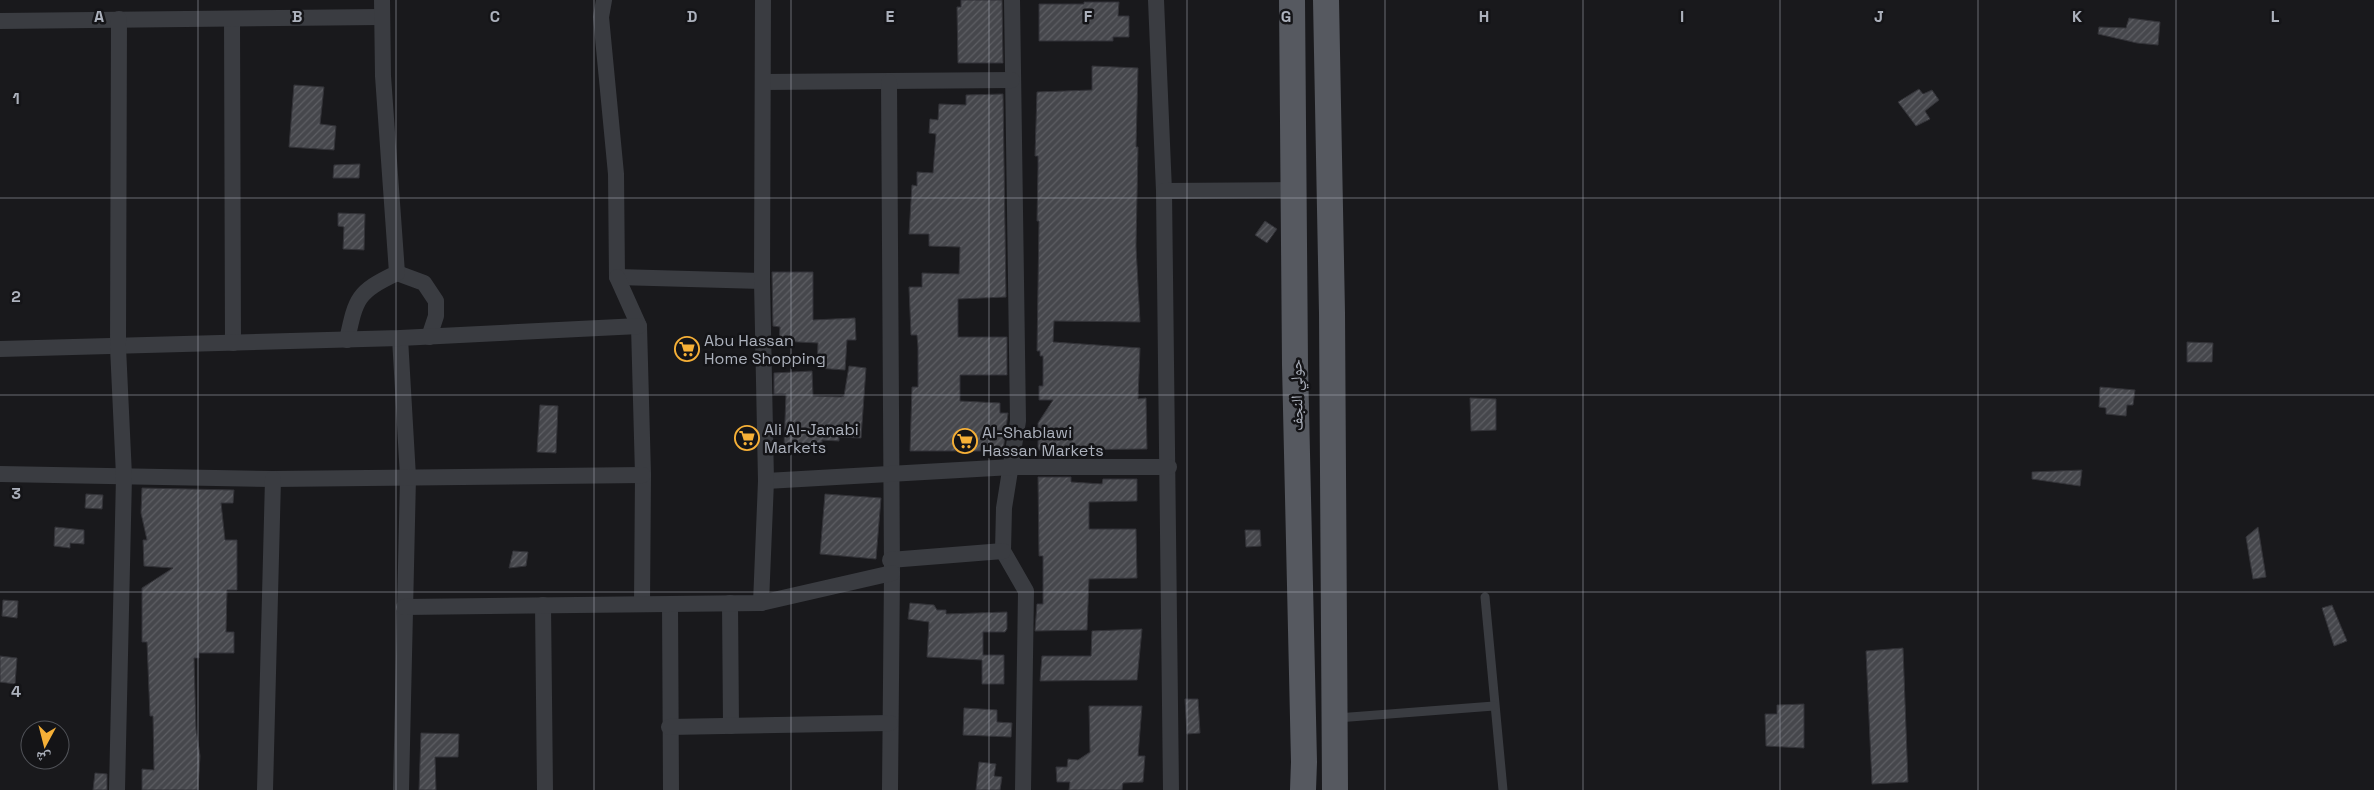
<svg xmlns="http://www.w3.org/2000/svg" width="2374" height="790" viewBox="0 0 2374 790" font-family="'Space Grotesk','Noto Naskh Arabic',sans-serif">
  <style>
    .building { fill: url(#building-hatch); stroke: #333338 }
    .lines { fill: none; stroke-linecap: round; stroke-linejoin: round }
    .service { stroke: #3a3c41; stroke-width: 9 }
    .minor { stroke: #3a3c41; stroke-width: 16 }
    .primary { stroke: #565960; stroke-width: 26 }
    .grid { fill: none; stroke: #acb1bc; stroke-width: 1; stroke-opacity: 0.55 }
    .labels { text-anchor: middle; stroke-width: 5; stroke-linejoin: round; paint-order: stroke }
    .poi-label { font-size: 16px; fill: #acb1bc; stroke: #141417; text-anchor: start }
    .street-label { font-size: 16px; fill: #acb1bc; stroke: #141417 }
    .grid-label { font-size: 16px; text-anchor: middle; font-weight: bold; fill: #acb1bc; stroke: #141417; stroke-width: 5; stroke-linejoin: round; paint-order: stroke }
  </style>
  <defs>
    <pattern id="building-hatch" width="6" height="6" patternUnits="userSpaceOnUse" patternTransform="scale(1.25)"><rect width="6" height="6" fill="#46474c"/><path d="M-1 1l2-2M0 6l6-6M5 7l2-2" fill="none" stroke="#5e5f64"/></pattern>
  </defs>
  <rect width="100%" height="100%" fill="#19191c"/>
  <g class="building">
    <polygon points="961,0 1002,0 1003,63 958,63 957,7 961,7"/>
    <polygon points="1084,2 1119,2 1118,16 1129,16 1129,37 1113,37 1113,41 1039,41 1039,4 1084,4"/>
    <polygon points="2129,18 2160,22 2158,45 2137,43 2098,34 2099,27 2126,28"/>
    <polygon points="1092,66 1138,68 1136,147 1138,147 1136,246 1140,322 1054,321 1053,342 1140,348 1138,399 1146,398 1147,449 1038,450 1038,423 1053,400 1039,400 1039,386 1043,386 1043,356 1040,356 1040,351 1037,351 1039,221 1037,221 1038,169 1038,156 1035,156 1037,92 1092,90"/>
    <polygon points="294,85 324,87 320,124 336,126 334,150 289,147"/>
    <polygon points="1919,89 1923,94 1932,90 1939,100 1925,111 1930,119 1916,126 1898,102"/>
    <polygon points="1003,94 1006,297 958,299 958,337 1007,337 1007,375 960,375 960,401 1000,403 1000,413 1008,413 1003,451 910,451 912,387 918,387 918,347 917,335 911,335 909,287 922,287 922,273 959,274 960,247 929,246 929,234 909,234 912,185 917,186 917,172 933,173 936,134 929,133 930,119 938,120 939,104 966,105 966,95"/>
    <polygon points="360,164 359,178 333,178 334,165"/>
    <polygon points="338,213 365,214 364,250 343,249 344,227 338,226"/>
    <polygon points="1265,221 1277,229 1267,243 1255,235"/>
    <polygon points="772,272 813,272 813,320 855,318 856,340 847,340 845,370 817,368 818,343 779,341 780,327 773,326"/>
    <polygon points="2187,342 2213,343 2212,362 2187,362"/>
    <polygon points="849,366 866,368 861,438 839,437 839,441 822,440 822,443 817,443 817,448 784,446 786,394 774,394 774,373 812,371 813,396 841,397 844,396"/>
    <polygon points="2100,387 2135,390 2133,405 2127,405 2126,416 2106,414 2106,408 2099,407"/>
    <polygon points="1470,398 1496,399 1496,430 1471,431"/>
    <polygon points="540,405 558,406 556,453 537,452"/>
    <polygon points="2082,470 2080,486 2032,479 2032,472"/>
    <polygon points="1038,477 1071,477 1071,482 1102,484 1103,479 1137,479 1137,501 1089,502 1089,529 1136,529 1137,578 1089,579 1087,630 1035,631 1037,604 1043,604 1043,556 1039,556"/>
    <polygon points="142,488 234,490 233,503 221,503 225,540 237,540 237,590 227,590 226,632 234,632 234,653 199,653 199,658 194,658 196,729 200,756 198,790 142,790 142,769 154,770 153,716 150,716 147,642 142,642 142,588 173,568 144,566 143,540 147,540 141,513"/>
    <polygon points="86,494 103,495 102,509 85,508"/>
    <polygon points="825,494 881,498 876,559 820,554"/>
    <polygon points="55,527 84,530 84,544 70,543 70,548 54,546"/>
    <polygon points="2258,527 2266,577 2253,579 2246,537"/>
    <polygon points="1245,530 1260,530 1261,546 1246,547"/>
    <polygon points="513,551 528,552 526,566 509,568"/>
    <polygon points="3,600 18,601 17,618 2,616"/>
    <polygon points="910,603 934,605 937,610 946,610 946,614 1007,612 1007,629 1005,632 983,632 983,655 1004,655 1004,684 982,684 982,660 927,657 929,622 908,619"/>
    <polygon points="2332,605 2347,641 2334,646 2322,608"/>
    <polygon points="1142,629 1137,680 1040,681 1042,656 1091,656 1092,631"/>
    <polygon points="1903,648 1908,782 1872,784 1866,651"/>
    <polygon points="0,656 17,658 15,684 0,682"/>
    <polygon points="1185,699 1198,699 1200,733 1187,734"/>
    <polygon points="1804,704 1804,748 1766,746 1765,714 1777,714 1777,705"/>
    <polygon points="1089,706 1142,706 1138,756 1145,756 1143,782 1123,783 1122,790 1069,790 1070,782 1057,782 1056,767 1067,767 1068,759 1078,760 1090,752"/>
    <polygon points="964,708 997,710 997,722 1012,723 1011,737 963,735"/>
    <polygon points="421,733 459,734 458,757 435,757 436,790 419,790"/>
    <polygon points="979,762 996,764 994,776 1002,777 1000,790 976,790"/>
    <polygon points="95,773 107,774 107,790 93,790"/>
  </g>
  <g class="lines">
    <g class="service">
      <polyline points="1485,597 1503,790"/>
      <polyline points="1337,718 1494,706"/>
    </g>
    <g class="minor">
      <polyline points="604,0 601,17 616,174 617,277 762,281"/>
      <polyline points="1012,0 1018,421 1004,508 1003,551 1026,591 1023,790"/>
      <polyline points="1156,0 1164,191 1171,790"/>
      <polyline points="232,19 233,343"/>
      <polyline points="0,21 381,17"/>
      <polyline points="764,82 1012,80"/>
      <polyline points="889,82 892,573 890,790"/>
      <polyline points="1164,191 1294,190"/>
      <polyline points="397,273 424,283 436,301 436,316 429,337"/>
      <polyline points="617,277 639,326 643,475 642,604"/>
      <polyline points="400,338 408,477 401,790"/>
      <path d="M347 340C356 298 357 292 397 273L383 76 382 0"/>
      <polyline points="0,349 400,338 639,326"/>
      <polyline points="0,474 273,479 643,475"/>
      <polyline points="766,481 1012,467 1169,467"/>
      <polyline points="890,560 1003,551"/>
      <polyline points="730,603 731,726"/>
      <polyline points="761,603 766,481 762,281 763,0"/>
      <polyline points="670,604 671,790"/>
      <polyline points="543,605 545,790"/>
      <polyline points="404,607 761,603 892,573"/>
      <polyline points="669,727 890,723"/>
      <polyline points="117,790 124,476 118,347 119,19"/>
      <polyline points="265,790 273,479"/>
    </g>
    <g class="primary">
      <polyline points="1292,0 1295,365 1304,762 1303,790"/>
      <polyline points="1326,0 1332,313 1335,790"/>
    </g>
  </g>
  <path class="grid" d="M198 0V790M396 0V790M594 0V790M791 0V790M989 0V790M1187 0V790M1385 0V790M1583 0V790M1780 0V790M1978 0V790M2176 0V790M0 198H2374M0 395H2374M0 592H2374"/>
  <defs>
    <symbol id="supermarket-ring" viewBox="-11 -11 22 22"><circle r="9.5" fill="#141417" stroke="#f6b037" stroke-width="1.5"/><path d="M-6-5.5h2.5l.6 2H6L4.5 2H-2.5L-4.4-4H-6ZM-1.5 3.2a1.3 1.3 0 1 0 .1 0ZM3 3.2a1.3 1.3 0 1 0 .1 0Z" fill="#f6b037"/></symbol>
  </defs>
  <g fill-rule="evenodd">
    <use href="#supermarket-ring" x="673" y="335" width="28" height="28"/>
    <use href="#supermarket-ring" x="733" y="424" width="28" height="28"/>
    <use href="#supermarket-ring" x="951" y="427" width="28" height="28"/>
  </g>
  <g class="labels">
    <g class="poi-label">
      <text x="704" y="346">Abu Hassan<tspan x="704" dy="18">Home Shopping</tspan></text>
      <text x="764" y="435">Ali Al-Janabi<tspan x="764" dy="18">Markets</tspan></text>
      <text x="982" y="438">Al-Shablawi<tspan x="982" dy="18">Hassan Markets</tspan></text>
    </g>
    <g class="street-label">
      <text transform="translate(1296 395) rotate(-91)" y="6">حولي النجف</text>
    </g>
  </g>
  <g class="grid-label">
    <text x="99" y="22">A</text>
    <text x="297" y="22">B</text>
    <text x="495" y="22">C</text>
    <text x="692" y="22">D</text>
    <text x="890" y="22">E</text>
    <text x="1088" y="22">F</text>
    <text x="1286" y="22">G</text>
    <text x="1484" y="22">H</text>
    <text x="1682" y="22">I</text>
    <text x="1879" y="22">J</text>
    <text x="2077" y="22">K</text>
    <text x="2275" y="22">L</text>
    <text x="16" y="104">1</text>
    <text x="16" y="302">2</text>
    <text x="16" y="499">3</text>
    <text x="16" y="697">4</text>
  </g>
  <g transform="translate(45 745) rotate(187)"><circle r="24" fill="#141417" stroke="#515359"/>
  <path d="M0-4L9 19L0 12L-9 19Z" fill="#f6b037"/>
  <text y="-8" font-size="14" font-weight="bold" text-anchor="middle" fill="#acb1bc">ش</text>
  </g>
</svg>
